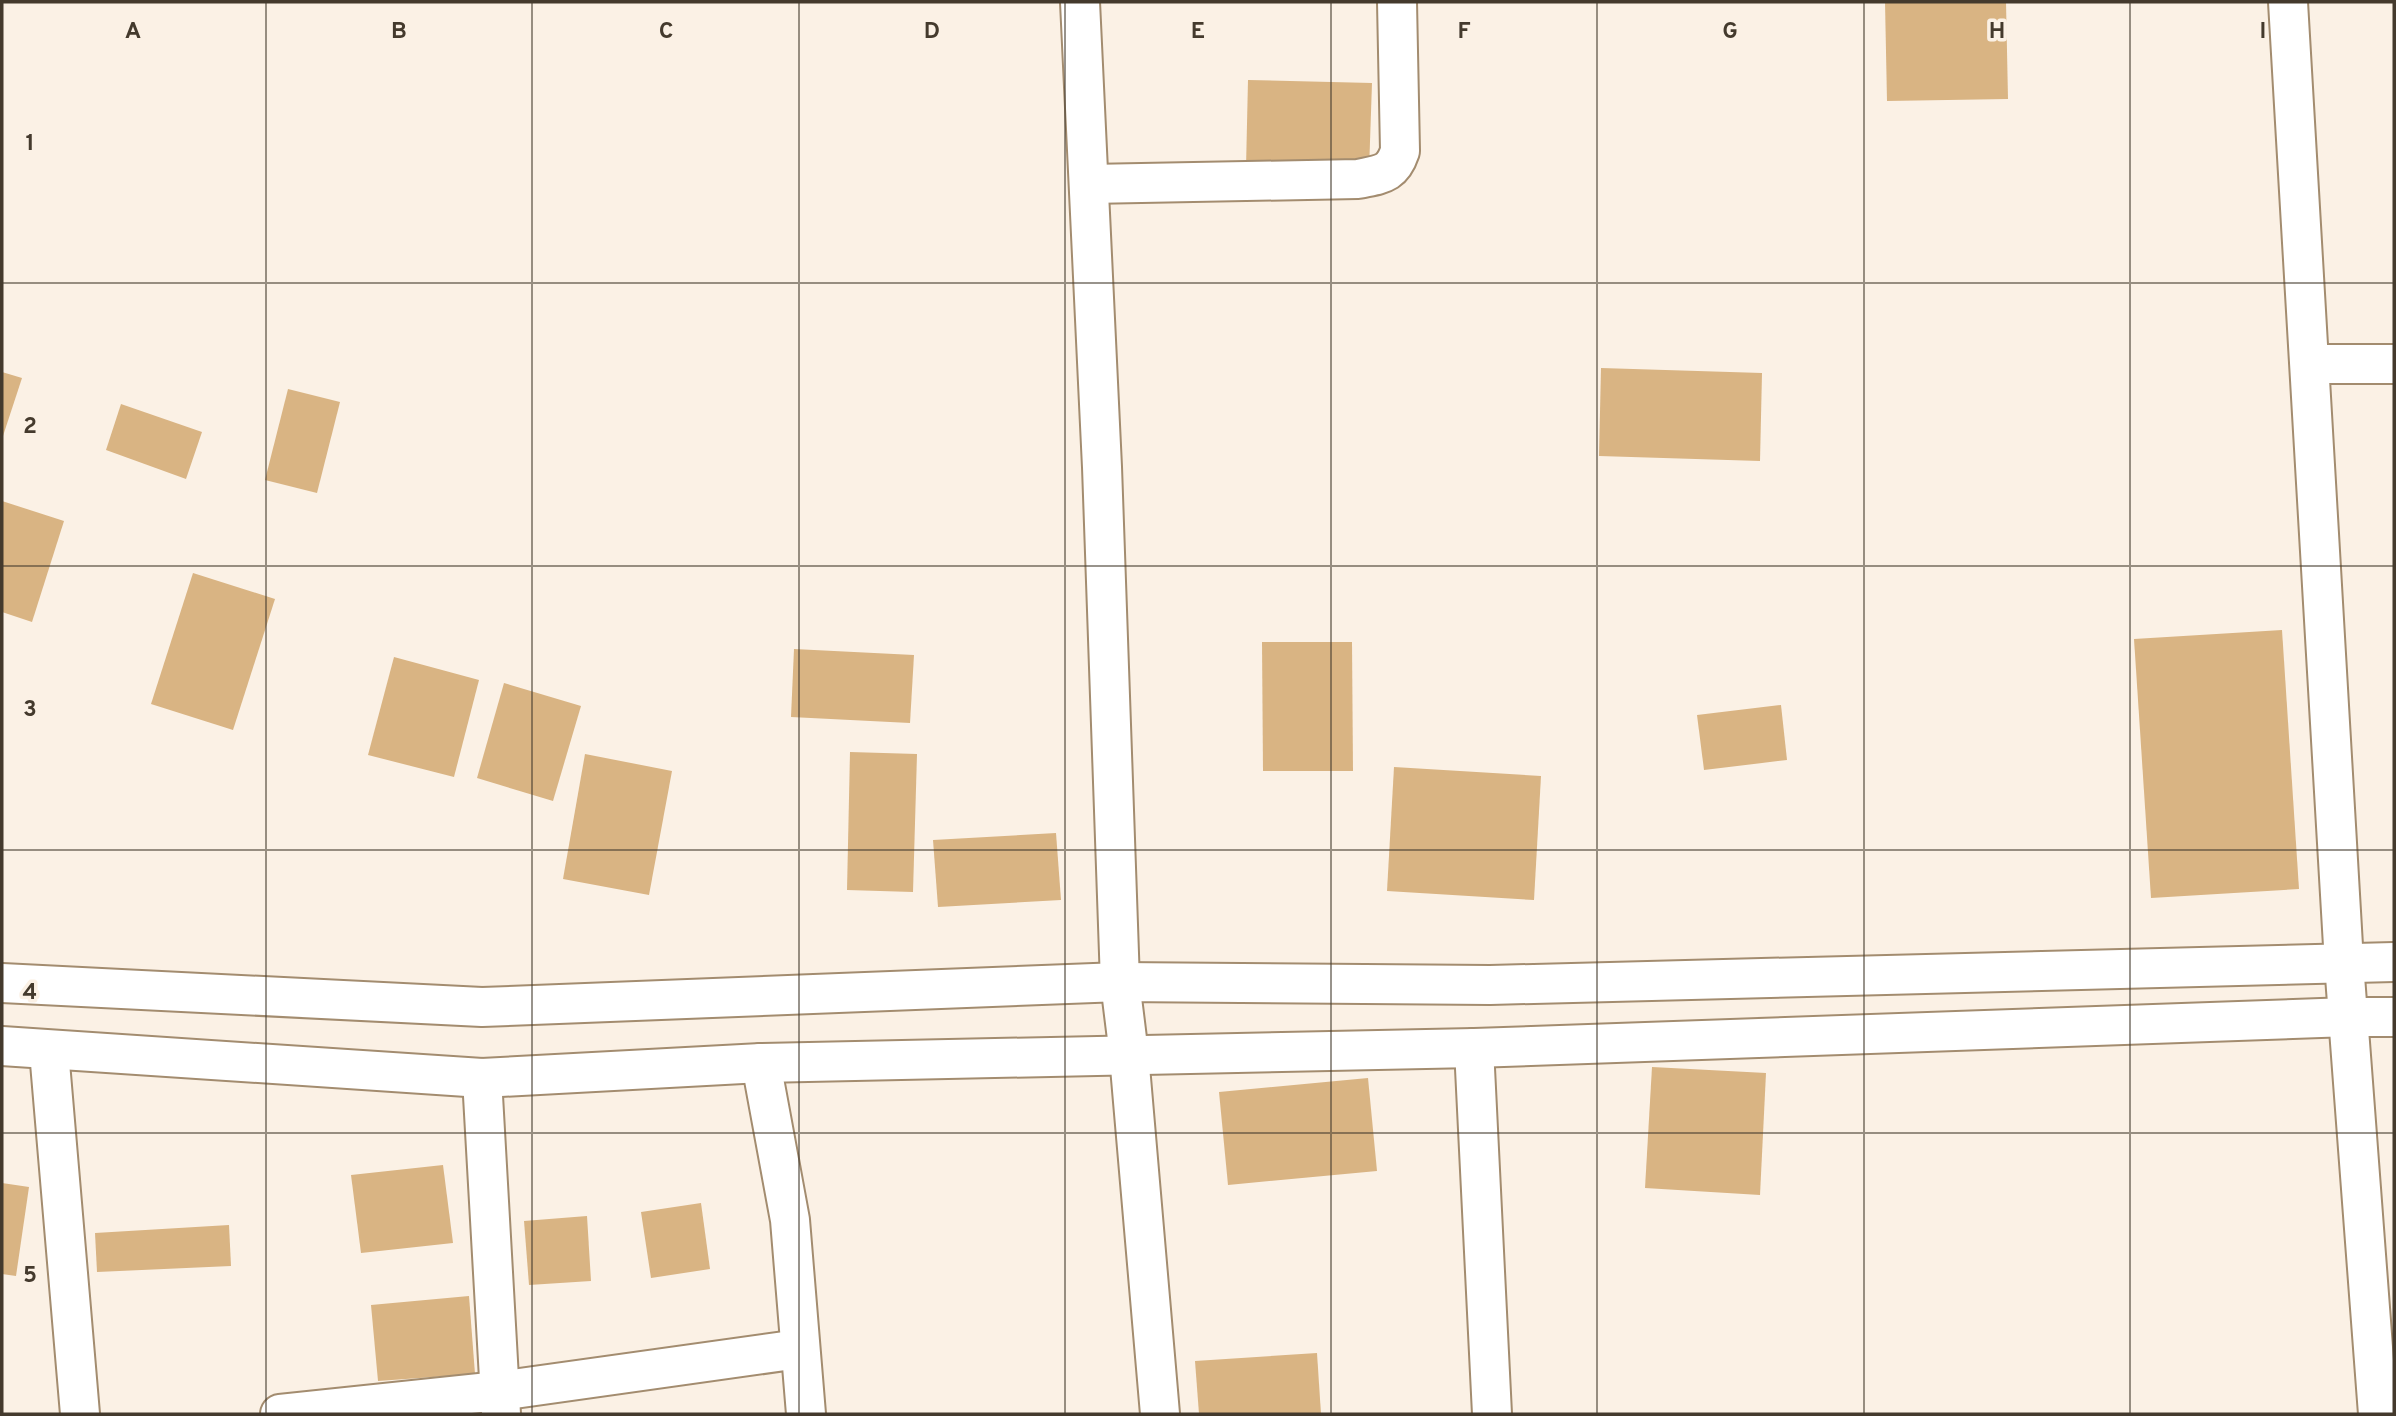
<svg xmlns="http://www.w3.org/2000/svg" width="2396" height="1416" viewBox="0 0 2396 1416" font-family="Overpass,sans-serif">
  <style>
    .building { fill: #d9b483 }
    .lines { fill: none; stroke-linecap: round; stroke-linejoin: round }
    .minor-casing { stroke: #a38c6f; stroke-width: 42 }
    .major-casing { stroke: #a38c6f; stroke-width: 42 }
    .minor { stroke: #fff; stroke-width: 38 }
    .major { stroke: #fff; stroke-width: 38 }
    .grid { fill: none; stroke: #443a2d; stroke-width: 2; stroke-opacity: 0.55 }
    .grid-label { font-size: 23px; text-anchor: middle; font-weight: bold; fill: #443a2d; stroke: #fbf1e5; stroke-width: 7; stroke-linejoin: round; paint-order: stroke }
  </style>
  <rect width="100%" height="100%" fill="#fbf1e5"/>
  <g class="building">
    <polygon points="1885,2 2006,2 2008,99 1887,101"/>
    <polygon points="1248,80 1372,83 1369,171 1246,168"/>
    <polygon points="1601,368 1762,373 1760,461 1599,456"/>
    <polygon points="2,372 22,378 2,439"/>
    <polygon points="288,389 340,402 317,493 265,480"/>
    <polygon points="121,404 202,432 186,479 106,450"/>
    <polygon points="2,501 64,521 32,622 2,612"/>
    <polygon points="193,573 275,599 233,730 151,704"/>
    <polygon points="2282,630 2299,889 2151,898 2134,639"/>
    <polygon points="1262,642 1352,642 1353,771 1263,771"/>
    <polygon points="794,649 914,655 910,723 791,717"/>
    <polygon points="394,657 479,680 454,777 368,755"/>
    <polygon points="504,683 581,706 553,801 477,778"/>
    <polygon points="1781,705 1787,760 1704,770 1697,715"/>
    <polygon points="850,752 917,754 913,892 847,890"/>
    <polygon points="585,754 672,771 649,895 563,879"/>
    <polygon points="1394,767 1541,776 1534,900 1387,891"/>
    <polygon points="1056,833 1061,900 938,907 933,840"/>
    <polygon points="1652,1067 1766,1073 1760,1195 1645,1188"/>
    <polygon points="1368,1078 1377,1171 1228,1185 1219,1092"/>
    <polygon points="443,1165 453,1243 361,1253 351,1175"/>
    <polygon points="2,1183 29,1187 16,1276 2,1274"/>
    <polygon points="701,1203 710,1269 651,1278 641,1212"/>
    <polygon points="587,1216 591,1281 529,1285 524,1221"/>
    <polygon points="229,1225 231,1266 97,1272 95,1233"/>
    <polygon points="469,1296 475,1374 378,1381 371,1305"/>
    <polygon points="1317,1353 1321,1414 1199,1414 1195,1361"/>
  </g>
  <g class="lines">
    <defs>
      <g id="minor">
        <polyline points="1080,2 1102,467 1120,982 1129,1055 1160,1414"/>
        <polyline points="2288,2 2344,963 2378,1414"/>
        <path d="M1089 184 1358 179C1381 174 1392 175 1400 151L1397 2"/>
        <polyline points="2310,364 2394,364"/>
        <polyline points="1474,1048 1492,1414"/>
        <polyline points="49,1051 80,1414"/>
        <polyline points="761,1063 790,1220 806,1414"/>
        <polyline points="482,1078 501,1414"/>
        <polyline points="280,1414 499,1391 799,1349"/>
      </g>
      <g id="major">
        <polyline points="2,983 482,1007 1120,982 1490,985 2394,962"/>
        <polyline points="2,1046 482,1078 761,1063 1474,1048 2349,1017 2394,1017"/>
      </g>
    </defs>
    <use href="#minor" class="minor-casing"/>
    <use href="#major" class="major-casing"/>
    <use href="#minor" class="minor"/>
    <use href="#major" class="major"/>
  </g>
  <path class="grid" d="M266 2V1414M532 2V1414M799 2V1414M1065 2V1414M1331 2V1414M1597 2V1414M1864 2V1414M2130 2V1414M2 283H2394M2 566H2394M2 850H2394M2 1133H2394"/>
  <g class="grid-label">
    <text x="133" y="38">A</text>
    <text x="399" y="38">B</text>
    <text x="666" y="38">C</text>
    <text x="932" y="38">D</text>
    <text x="1198" y="38">E</text>
    <text x="1464" y="38">F</text>
    <text x="1730" y="38">G</text>
    <text x="1997" y="38">H</text>
    <text x="2263" y="38">I</text>
    <text x="30" y="150">1</text>
    <text x="30" y="433">2</text>
    <text x="30" y="716">3</text>
    <text x="30" y="999">4</text>
    <text x="30" y="1282">5</text>
  </g>
  <rect width="2396" height="1416" fill="none" stroke="#443a2d" stroke-width="7"/>
</svg>
